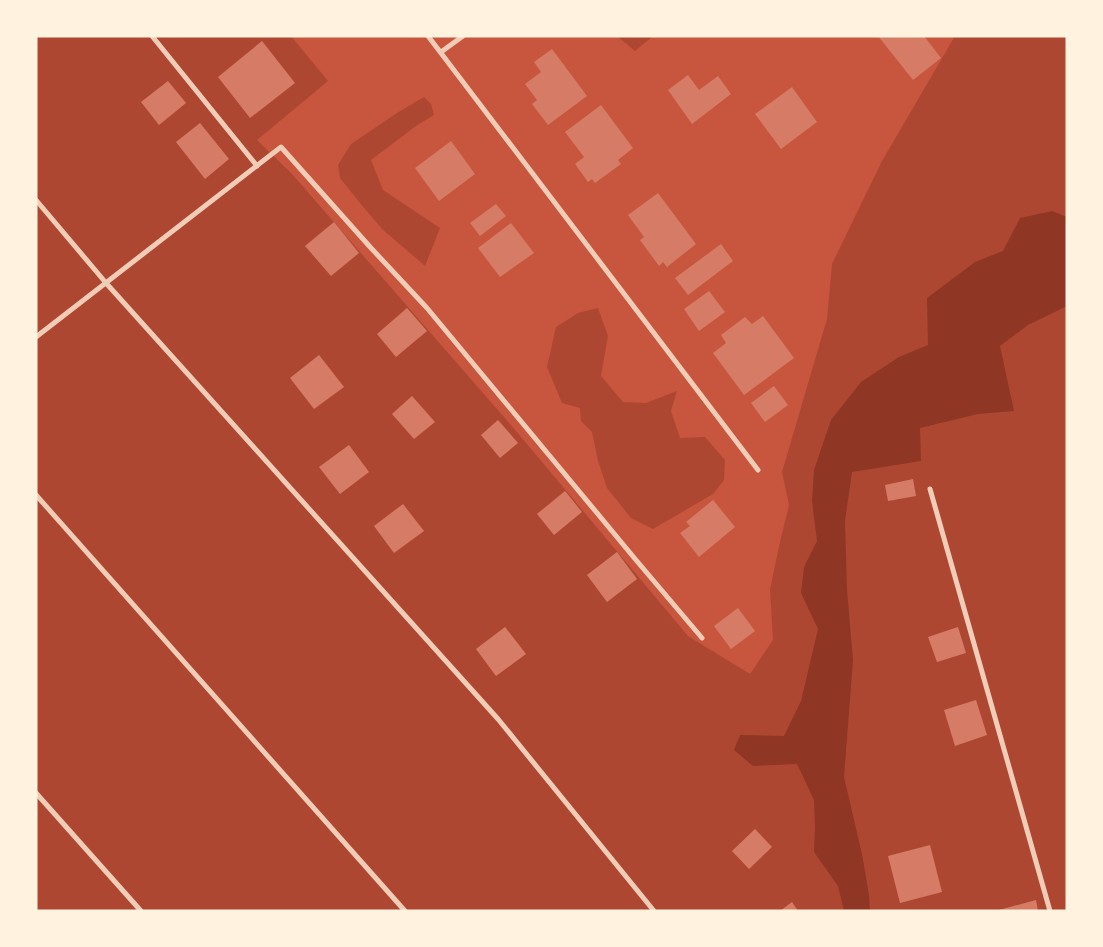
<svg xmlns="http://www.w3.org/2000/svg" width="1103" height="947" viewBox="0 0 1103 947" font-family="Mulish,sans-serif">
  <style>
    .green { fill: #ae4732 }
    .water { fill: #8f3625 }
    .building { fill: #d67c66 }
    .lines { fill: none; stroke-linecap: round; stroke-linejoin: round }
    .minor { stroke: #f1ccb7; stroke-width: 5 }
  </style>
  <rect width="100%" height="100%" fill="#c8553d"/>
  <g class="green">
    <polygon points="36,36 291,36 328,81 257,140 292,174 516,431 688,636 750,674 773,640 770,589 780,542 789,505 782,472 827,319 832,264 882,161 955,36 1067,36 1067,911 36,911"/>
    <polygon points="617,36 653,36 635,51"/>
    <polygon points="424,97 431,104 434,115 416,126 371,160 383,190 440,228 425,266 382,229 360,203 340,178 338,165 351,144 397,113"/>
    <polygon points="598,308 608,336 601,376 623,402 646,403 677,391 671,411 680,438 705,437 725,460 724,480 713,494 653,529 631,518 607,488 598,461 592,432 581,421 580,408 562,403 547,367 556,327 578,313"/>
  </g>
  <polygon class="water" points="1052,211 1067,217 1067,306 1028,325 1000,346 1014,411 978,414 920,428 921,461 852,472 845,521 847,589 853,660 844,777 862,854 869,895 870,911 844,911 838,886 814,852 815,827 814,800 797,764 753,766 734,750 740,735 784,736 801,701 818,629 801,593 804,567 817,541 812,501 814,470 831,420 861,382 899,357 928,345 927,298 975,262 1003,251 1020,218"/>
  <g class="building">
    <polygon points="878,36 924,36 941,58 913,80"/>
    <polygon points="262,41 295,83 250,118 218,77"/>
    <polygon points="552,49 587,96 548,125 532,104 537,100 525,84 541,72 534,62"/>
    <polygon points="688,75 699,90 718,76 731,94 692,124 668,90"/>
    <polygon points="168,81 186,103 159,125 141,102"/>
    <polygon points="792,87 817,122 781,149 755,114"/>
    <polygon points="601,105 633,148 618,160 621,164 595,183 592,179 588,182 575,164 584,157 565,132"/>
    <polygon points="200,123 229,159 205,179 176,142"/>
    <polygon points="451,141 475,174 439,201 415,168"/>
    <polygon points="658,193 696,244 667,267 663,262 659,266 640,240 644,237 628,215"/>
    <polygon points="496,204 506,216 480,236 470,223"/>
    <polygon points="334,222 359,253 331,276 305,246"/>
    <polygon points="511,223 534,253 500,277 478,248"/>
    <polygon points="721,244 733,261 688,295 675,278"/>
    <polygon points="709,291 725,312 699,331 684,309"/>
    <polygon points="407,308 427,331 396,357 377,334"/>
    <polygon points="763,316 794,358 744,395 713,353 726,343 721,335 745,317 752,324"/>
    <polygon points="319,355 344,387 314,409 290,378"/>
    <polygon points="774,386 788,405 765,422 751,403"/>
    <polygon points="412,396 435,422 414,439 392,414"/>
    <polygon points="498,420 518,443 500,458 481,435"/>
    <polygon points="349,445 369,472 340,494 319,467"/>
    <polygon points="913,479 916,496 888,501 885,485"/>
    <polygon points="565,491 582,512 554,535 537,514"/>
    <polygon points="713,500 735,527 699,557 680,533 690,526 686,522"/>
    <polygon points="403,504 424,531 394,553 374,526"/>
    <polygon points="617,552 637,579 607,602 587,575"/>
    <polygon points="738,608 755,631 731,649 714,626"/>
    <polygon points="505,627 526,654 496,676 476,649"/>
    <polygon points="958,627 966,653 937,662 928,637"/>
    <polygon points="976,700 987,735 955,746 944,710"/>
    <polygon points="755,829 772,847 749,869 732,851"/>
    <polygon points="930,845 942,892 900,903 888,856"/>
    <polygon points="1036,900 1038,911 999,911 999,910"/>
    <polygon points="792,902 798,911 780,911"/>
  </g>
  <g class="lines">
    <g class="minor">
      <polyline points="152,36 257,166"/>
      <polyline points="428,36 758,470"/>
      <polyline points="441,52 463,36"/>
      <polyline points="36,200 106,283 498,719 654,911"/>
      <polyline points="36,337 281,147 371,248 427,308 636,560 702,638"/>
      <polyline points="930,489 1050,911"/>
      <polyline points="36,495 405,911"/>
      <polyline points="36,793 141,911"/>
    </g>
  </g>
  <rect width="1103" height="947" fill="none" stroke="#fff3e0" stroke-width="75"/>
</svg>
